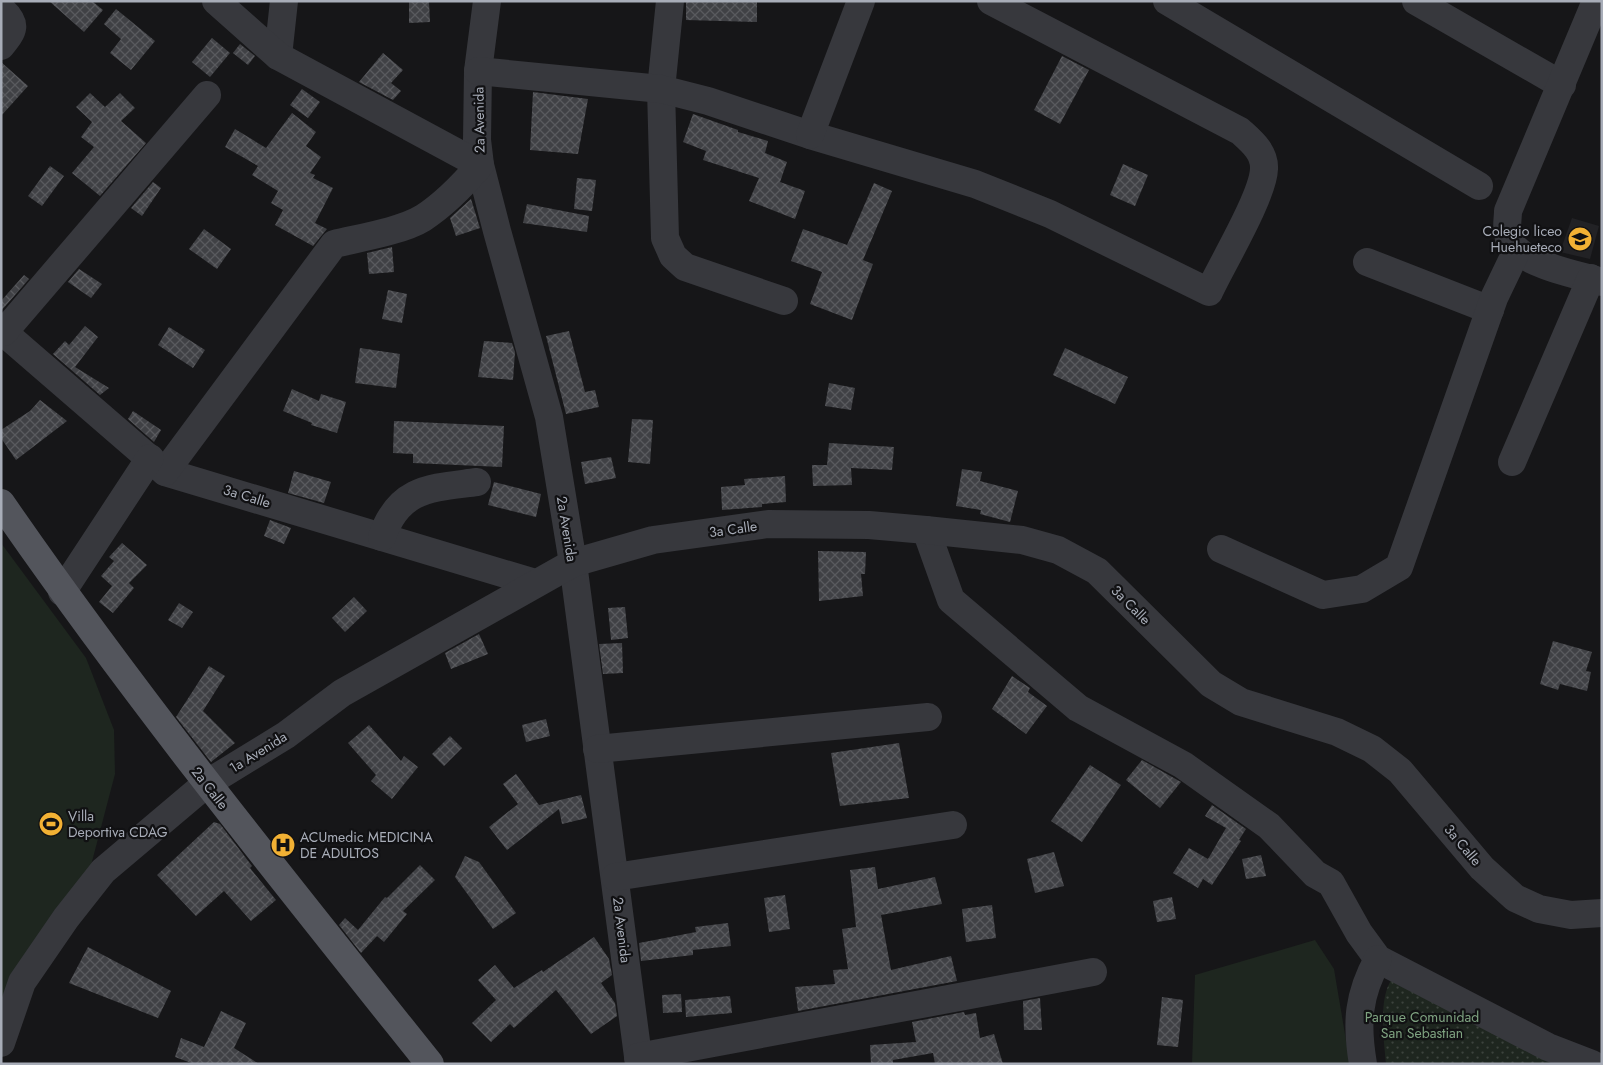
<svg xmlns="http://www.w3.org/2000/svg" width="1603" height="1065" viewBox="0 0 1603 1065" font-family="Jost,sans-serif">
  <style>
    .built { fill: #222225 }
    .green { fill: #1e261f }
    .park { fill: url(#park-dots) }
    .building { fill: url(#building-cross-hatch) }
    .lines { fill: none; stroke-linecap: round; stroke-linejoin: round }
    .minor { stroke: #37383d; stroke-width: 28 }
    .major { stroke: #53555c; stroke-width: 28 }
    .labels { text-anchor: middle; stroke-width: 4.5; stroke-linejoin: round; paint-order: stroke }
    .street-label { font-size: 14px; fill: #a8adb8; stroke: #111113 }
    .poi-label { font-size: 14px; fill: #a8adb8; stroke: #111113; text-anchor: start }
    .park-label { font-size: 14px; fill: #7fa381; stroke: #111113 }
  </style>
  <defs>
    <pattern id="park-dots" width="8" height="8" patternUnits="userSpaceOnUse" patternTransform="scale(1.25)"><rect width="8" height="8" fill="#1e261f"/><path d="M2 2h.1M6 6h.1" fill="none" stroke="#3c433d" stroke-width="1.8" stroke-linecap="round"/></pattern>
    <pattern id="building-cross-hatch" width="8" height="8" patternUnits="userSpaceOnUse" patternTransform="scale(1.25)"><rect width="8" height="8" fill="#404145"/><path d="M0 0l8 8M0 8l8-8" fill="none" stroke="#595a5e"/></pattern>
  </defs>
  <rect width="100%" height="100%" fill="#161618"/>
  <polygon class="built" points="1572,218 1599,226 1590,259 1560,252"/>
  <g class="green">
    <polygon points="1,543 86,658 114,730 115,774 89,873 1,1040"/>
    <polygon points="1315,940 1334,969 1350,1064 1192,1064 1195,975"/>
  </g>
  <path class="park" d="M1392 979 1571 1064H1386C1384 1041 1378 998 1392 979Z"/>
  <g class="building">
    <polygon points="49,1 92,1 103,10 84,32"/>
    <polygon points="409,1 429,1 430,22 409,23"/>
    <polygon points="686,1 757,1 757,22 686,20"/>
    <polygon points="116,9 155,41 131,70 110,53 121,39 104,24"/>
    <polygon points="212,38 230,53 210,77 192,62"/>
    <polygon points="240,44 255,56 248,65 233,53"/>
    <polygon points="383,53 403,70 391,83 401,91 393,100 359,82"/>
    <polygon points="1062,56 1089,70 1060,124 1034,110"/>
    <polygon points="1,62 28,86 1,116"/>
    <polygon points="302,89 320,102 308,118 290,105"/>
    <polygon points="533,92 588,99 578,154 530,150"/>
    <polygon points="90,93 105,107 120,93 135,108 121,121 146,143 100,196 72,173 94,147 81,137 92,122 76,107"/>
    <polygon points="292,113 316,132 306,146 321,157 310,173 315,175 313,178 333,188 315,223 327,229 313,246 275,225 283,210 271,203 278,191 252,175 258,166 225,147 235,129 266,148"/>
    <polygon points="693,114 738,130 738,132 768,141 765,153 787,162 780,182 805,191 795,219 749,201 759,178 703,160 706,151 683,142"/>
    <polygon points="1123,164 1148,175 1135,206 1110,195"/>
    <polygon points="50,166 64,176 42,206 28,196"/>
    <polygon points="577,178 596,180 592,211 574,209"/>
    <polygon points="153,182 161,188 142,216 131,208"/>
    <polygon points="874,183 892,191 863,260 873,264 852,320 810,304 822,272 791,261 803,229 847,245"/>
    <polygon points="471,199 480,228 456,236 450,218"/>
    <polygon points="527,204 589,216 587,232 523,223"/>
    <polygon points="204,229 231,249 217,269 189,249"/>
    <polygon points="392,247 394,272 369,274 367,253"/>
    <polygon points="79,269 102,284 91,298 68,282"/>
    <polygon points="24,275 29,279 1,311 1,301"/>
    <polygon points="388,290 407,294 402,323 382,319"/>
    <polygon points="85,326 98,337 75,367 109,388 100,395 53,354 65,341 69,345"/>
    <polygon points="169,327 205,350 193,368 158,345"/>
    <polygon points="569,331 585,392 595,390 599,407 566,414 546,336"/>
    <polygon points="484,341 512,343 515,352 513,380 478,377"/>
    <polygon points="360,348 400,354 396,388 355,383"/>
    <polygon points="1065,348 1128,377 1115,404 1053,375"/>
    <polygon points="829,383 855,388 851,410 825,406"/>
    <polygon points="292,389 319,401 321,394 346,402 337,433 311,425 312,423 283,411"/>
    <polygon points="40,400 67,421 16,460 1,438 1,430 30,411"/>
    <polygon points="133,411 161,430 154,442 128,419"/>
    <polygon points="632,419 653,420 650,464 628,462"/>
    <polygon points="394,421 504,426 502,467 413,463 413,454 393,453"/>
    <polygon points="829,443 894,447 892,470 851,468 852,485 813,486 812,465 827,465"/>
    <polygon points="611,457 616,478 585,484 581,462"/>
    <polygon points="962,469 982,472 980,481 1018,491 1010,522 980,514 981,510 956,506"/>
    <polygon points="294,471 331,482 324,503 288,493"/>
    <polygon points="785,476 786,502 762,504 762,507 722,510 721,487 745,485 744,479"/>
    <polygon points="494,482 541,494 536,517 488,505"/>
    <polygon points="270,520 291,528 284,544 264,536"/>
    <polygon points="122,543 147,565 129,583 134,588 113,613 99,602 112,586 101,576 114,561 109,557"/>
    <polygon points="818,551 866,552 865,574 861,574 863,596 819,601"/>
    <polygon points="354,597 367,611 345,632 332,618"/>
    <polygon points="179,603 193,612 182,628 168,620"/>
    <polygon points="625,607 628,638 611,640 608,608"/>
    <polygon points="479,634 488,654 451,669 445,653"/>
    <polygon points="1553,641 1592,652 1586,671 1591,672 1587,691 1560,684 1558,690 1540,684"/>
    <polygon points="622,643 623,673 603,674 599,644"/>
    <polygon points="209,666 225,676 203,711 235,743 211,762 176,717"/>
    <polygon points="1012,676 1030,688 1028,692 1047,706 1026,734 992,709"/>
    <polygon points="546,719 550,736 526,742 522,725"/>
    <polygon points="369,725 401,761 404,756 418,767 392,799 371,781 376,775 348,743"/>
    <polygon points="450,736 462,748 444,766 432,754"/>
    <polygon points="899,743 909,798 840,806 831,753"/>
    <polygon points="1142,760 1181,782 1160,808 1126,780"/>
    <polygon points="1090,765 1121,785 1082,842 1051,821"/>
    <polygon points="516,774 539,805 581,795 587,818 562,824 559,809 507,850 489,827 518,804 503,784"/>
    <polygon points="1212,805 1246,829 1239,840 1241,841 1212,885 1203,879 1198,888 1173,873 1189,848 1208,859 1226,828 1205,816"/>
    <polygon points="214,822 220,824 252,866 250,868 276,900 251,921 224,891 196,916 157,875"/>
    <polygon points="1054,852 1064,886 1035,893 1027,859"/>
    <polygon points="1261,855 1266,876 1246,879 1242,859"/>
    <polygon points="465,856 479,862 516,913 493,929 455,877"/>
    <polygon points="420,865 435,880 403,911 407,914 384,942 377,936 361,953 339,925 345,918 358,930 385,897 387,898"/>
    <polygon points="875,867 878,889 935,877 942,904 881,915 891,970 951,956 957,981 798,1011 795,987 835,984 833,970 848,969 842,929 856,927 850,870"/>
    <polygon points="785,895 790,929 769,932 764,898"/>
    <polygon points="1172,897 1176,919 1157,922 1153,901"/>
    <polygon points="992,905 996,938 966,942 962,909"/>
    <polygon points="728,923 731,946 693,950 693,955 641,961 639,943 696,932 695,927"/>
    <polygon points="594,937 609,959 612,975 601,983 615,1003 617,1016 591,1034 556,990 514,1028 510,1024 491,1042 472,1023 496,1000 478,980 495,965 514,988 542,970 543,972"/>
    <polygon points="88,947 171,991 158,1018 69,983"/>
    <polygon points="681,994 682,1012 663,1013 662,995"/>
    <polygon points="730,996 732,1013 686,1017 685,1000"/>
    <polygon points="1162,997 1183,1000 1178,1047 1157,1045"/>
    <polygon points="1040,998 1042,1030 1024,1030 1023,1001"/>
    <polygon points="221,1011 246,1023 234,1048 259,1064 194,1064 175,1057 181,1038 204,1047"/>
    <polygon points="964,1012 965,1015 976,1013 980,1038 994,1034 1003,1064 935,1064 933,1053 893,1060 893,1064 871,1064 870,1045 916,1042 912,1022"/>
  </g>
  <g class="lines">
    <g class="minor">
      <polyline points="487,1 478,71 477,140 480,165 497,231 549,417 573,563 639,1064"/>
      <polyline points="670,1 661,89 665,238 673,256 685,267 784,301"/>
      <polyline points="1167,1 1479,186"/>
      <polyline points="1416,1 1562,85"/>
      <path d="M1596 1 1508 211C1508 218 1506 227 1508 234 1512 264 1577 274 1602 282"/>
      <path d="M1 9C18 24 14 30 1 46"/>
      <polyline points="278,56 284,1"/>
      <path d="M478 71 661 89 708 101 810 135 975 184 1050 214 1209 292C1222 264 1263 196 1264 169 1265 152 1251 141 1240 131L991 1"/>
      <polyline points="810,135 861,1"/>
      <polyline points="1367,262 1490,310"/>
      <polyline points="1,330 165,472 535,583"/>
      <polyline points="4,332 207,95"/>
      <polyline points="1512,462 1591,278"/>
      <path d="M165 472 334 244C359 238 402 231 423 218 446 203 463 185 480 165L278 56 216 1"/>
      <polyline points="926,530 951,600 1078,708 1183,765 1269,826 1315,874 1331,883 1359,933 1378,959 1548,1047 1592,1064"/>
      <path d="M382 537C399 487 432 488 477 482"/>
      <polyline points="1221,549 1323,595 1362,589 1399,567 1494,298 1517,250"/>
      <polyline points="62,592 150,458"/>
      <polyline points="597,749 928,717"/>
      <polyline points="615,877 953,825"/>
      <polyline points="1,1043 22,982 66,918 103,871 206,784 286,735 342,693 573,563 653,540 768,524 869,525 926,530 1022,540 1058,550 1097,571 1211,684 1241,702 1337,732 1372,749 1400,771 1482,868 1515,898 1539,909 1571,915 1602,913"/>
      <polyline points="638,1057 1093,972"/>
      <path d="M1363 1064C1356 1023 1358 995 1378 959"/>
    </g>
    <path class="major" d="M1 503C135 697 283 880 430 1064"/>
  </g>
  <defs>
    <symbol id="school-disc" viewBox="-11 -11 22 22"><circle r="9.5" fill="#f2b134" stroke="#111113"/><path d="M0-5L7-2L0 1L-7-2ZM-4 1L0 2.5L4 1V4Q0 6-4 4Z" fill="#111"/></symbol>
    <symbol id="stadium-disc" viewBox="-11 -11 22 22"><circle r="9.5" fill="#f2b134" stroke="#111113"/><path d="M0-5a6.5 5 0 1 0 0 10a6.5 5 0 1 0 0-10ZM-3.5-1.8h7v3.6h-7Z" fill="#111"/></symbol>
    <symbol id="hospital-disc" viewBox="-11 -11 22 22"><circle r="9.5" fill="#f2b134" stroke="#111113"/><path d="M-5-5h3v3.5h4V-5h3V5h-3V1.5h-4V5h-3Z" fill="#111"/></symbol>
  </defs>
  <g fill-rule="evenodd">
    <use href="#school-disc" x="1566" y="225" width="28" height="28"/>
    <use href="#stadium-disc" x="37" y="810" width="28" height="28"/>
    <use href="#hospital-disc" x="269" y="831" width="28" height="28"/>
  </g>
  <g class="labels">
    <g class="street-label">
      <text transform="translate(479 120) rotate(-91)" y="5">2a Avenida</text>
      <text transform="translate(247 496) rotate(17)" y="5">3a Calle</text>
      <text transform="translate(567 529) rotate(81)" y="5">2a Avenida</text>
      <text transform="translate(733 529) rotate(-8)" y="5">3a Calle</text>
      <text transform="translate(1131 605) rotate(45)" y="5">3a Calle</text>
      <text transform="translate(258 752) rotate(-32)" y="5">1a Avenida</text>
      <text transform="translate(210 788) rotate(52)" y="5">2a Calle</text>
      <text transform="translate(1463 845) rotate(50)" y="5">3a Calle</text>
      <text transform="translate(622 930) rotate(83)" y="5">2a Avenida</text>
    </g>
    <g class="poi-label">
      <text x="1562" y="236" text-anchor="end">Colegio liceo<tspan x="1562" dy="16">Huehueteco</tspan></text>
      <text x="68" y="821">Villa<tspan x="68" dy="16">Deportiva CDAG</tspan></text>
      <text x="300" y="842">ACUmedic MEDICINA<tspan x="300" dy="16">DE ADULTOS</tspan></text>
    </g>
    <g class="park-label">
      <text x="1422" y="1022">Parque Comunidad<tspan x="1422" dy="16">San Sebastian</tspan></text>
    </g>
  </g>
  <rect width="1603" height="1065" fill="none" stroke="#a8adb8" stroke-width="5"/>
</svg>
